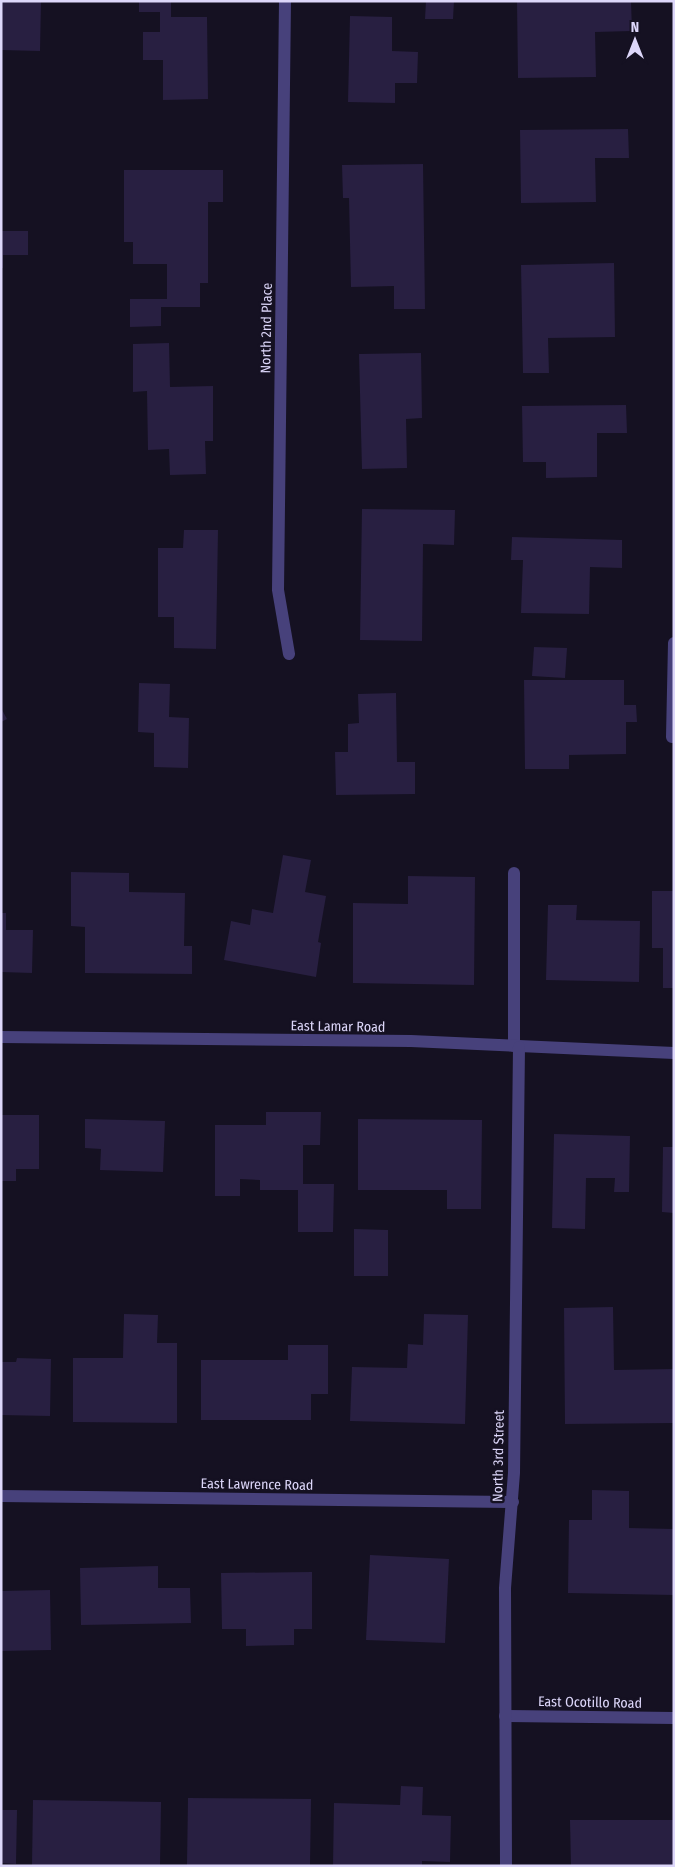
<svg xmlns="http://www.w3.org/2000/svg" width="675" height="1867" viewBox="0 0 675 1867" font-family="'Fira Sans Condensed',sans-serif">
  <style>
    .building { fill: #281f41 }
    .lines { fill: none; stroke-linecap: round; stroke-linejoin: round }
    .service { stroke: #47417b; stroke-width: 12 }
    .minor { stroke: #47417b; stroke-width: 12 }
    .labels { text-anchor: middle; stroke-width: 5; stroke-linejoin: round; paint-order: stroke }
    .street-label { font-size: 14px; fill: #ddd7fa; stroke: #151122 }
  </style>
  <rect width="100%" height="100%" fill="#151122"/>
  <g class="building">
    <polygon points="1,1 41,1 40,51 1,50"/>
    <polygon points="139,1 171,1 171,17 207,17 208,99 163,100 163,60 143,60 143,32 160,32 160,12 139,12"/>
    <polygon points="426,1 454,1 453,19 425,19"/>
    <polygon points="517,1 631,1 632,31 595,32 596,77 518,78"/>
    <polygon points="350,16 392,17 392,51 418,52 417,83 395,83 395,103 348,102"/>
    <polygon points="628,129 629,158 595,158 596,202 521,203 520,130"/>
    <polygon points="423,164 425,309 394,309 394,286 351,287 349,198 343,198 342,165"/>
    <polygon points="124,170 223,170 223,202 208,202 208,283 200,283 200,307 161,307 161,326 130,327 130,299 167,299 167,264 133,264 133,242 124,242"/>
    <polygon points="1,231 28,231 28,255 3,255 3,268 1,268"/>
    <polygon points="614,263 615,337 548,338 549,373 523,373 521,265"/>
    <polygon points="169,343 170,387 213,386 213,441 205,441 206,474 170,475 169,449 148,450 147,391 133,392 133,344"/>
    <polygon points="421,353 422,418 406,419 407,468 362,469 359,354"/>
    <polygon points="626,405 627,433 597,433 597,477 546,478 546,462 523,462 522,406"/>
    <polygon points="362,509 455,510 454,545 423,544 422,641 360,640"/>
    <polygon points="184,530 218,530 216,649 174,648 174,617 158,617 158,548 183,548"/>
    <polygon points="512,537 622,540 622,568 590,567 589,614 521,613 523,560 511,560"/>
    <polygon points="534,647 567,648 565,678 532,676"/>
    <polygon points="524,680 624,680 624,705 636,705 637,722 626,722 626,754 569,755 569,769 525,769"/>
    <polygon points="139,683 170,684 169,717 189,718 188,768 154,767 154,733 138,732"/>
    <polygon points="396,693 397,762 415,762 415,794 336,795 335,752 348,752 348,724 359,723 358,694"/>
    <polygon points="1,708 7,719 1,722"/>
    <polygon points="283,855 311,860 305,892 326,896 318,942 321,943 316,977 224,960 231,921 250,925 252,909 273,913"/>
    <polygon points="71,872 129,873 129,892 185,893 184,946 192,946 192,974 85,973 85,927 71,926"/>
    <polygon points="408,876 475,877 474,985 353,983 353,903 408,904"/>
    <polygon points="652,891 674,891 674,988 663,988 663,948 652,948"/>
    <polygon points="548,905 577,905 576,920 640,921 639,982 546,980"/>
    <polygon points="1,913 6,913 6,930 33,930 32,973 1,972"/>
    <polygon points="266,1112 321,1112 320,1145 303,1145 303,1184 334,1184 333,1232 298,1232 298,1190 260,1190 260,1180 240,1179 240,1196 215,1196 215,1125 266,1125"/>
    <polygon points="1,1115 39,1115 39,1169 16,1169 16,1181 1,1181"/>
    <polygon points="85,1119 165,1121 163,1172 100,1170 101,1149 85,1148"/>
    <polygon points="358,1119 482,1120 481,1209 447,1209 447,1190 358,1190"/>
    <polygon points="554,1134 630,1136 629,1192 614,1192 615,1178 586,1178 585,1229 552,1228"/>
    <polygon points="663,1147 674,1147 674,1213 662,1212"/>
    <polygon points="354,1229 388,1230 388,1276 354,1276"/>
    <polygon points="613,1307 614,1370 674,1369 674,1423 565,1424 564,1308"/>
    <polygon points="124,1314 158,1315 157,1343 177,1343 177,1423 73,1422 73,1358 123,1358"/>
    <polygon points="424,1314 468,1315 465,1424 350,1421 352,1367 407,1368 408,1344 423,1345"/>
    <polygon points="288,1345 328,1345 328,1394 311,1394 311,1420 201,1420 201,1360 288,1360"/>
    <polygon points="17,1358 51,1359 50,1416 1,1415 1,1362 16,1362"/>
    <polygon points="592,1490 629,1491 629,1528 674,1529 674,1595 568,1593 569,1520 592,1520"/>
    <polygon points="370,1555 449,1559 445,1643 366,1640"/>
    <polygon points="158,1566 158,1588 190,1588 191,1623 81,1625 80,1568"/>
    <polygon points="312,1572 312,1629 294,1629 294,1645 246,1646 246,1629 222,1629 221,1573"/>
    <polygon points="50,1590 51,1650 1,1651 1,1591"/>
    <polygon points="401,1786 423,1787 422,1815 451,1816 450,1862 422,1861 422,1866 333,1866 334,1803 400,1805"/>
    <polygon points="188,1798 311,1799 310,1866 187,1865"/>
    <polygon points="33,1800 161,1802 160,1866 32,1866"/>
    <polygon points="1,1810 17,1810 16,1864 1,1863"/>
    <polygon points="570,1820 674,1820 674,1866 571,1866"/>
  </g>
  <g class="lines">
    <polyline class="service" points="514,1046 514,873"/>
    <g class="minor">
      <polyline points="285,1 278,590 289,654"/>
      <polyline points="672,737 674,643"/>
      <polyline points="1,1037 411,1041 674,1053"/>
      <polyline points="1,1496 513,1502"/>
      <polyline points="505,1716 674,1718"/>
      <polyline points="506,1866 505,1588 514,1473 519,1047"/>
    </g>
  </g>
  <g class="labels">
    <g class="street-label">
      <text transform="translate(266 328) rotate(-89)" y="5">North 2nd Place</text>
      <text transform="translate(338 1026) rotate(1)" y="5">East Lamar Road</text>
      <text transform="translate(498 1456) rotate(-89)" y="5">North 3rd Street</text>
      <text transform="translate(257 1484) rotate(1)" y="5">East Lawrence Road</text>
      <text transform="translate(590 1702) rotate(1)" y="5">East Ocotillo Road</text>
    </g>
  </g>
  <rect width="675" height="1867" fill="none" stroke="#ddd7fa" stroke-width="5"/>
  <g transform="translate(635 40)" stroke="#151122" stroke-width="4" paint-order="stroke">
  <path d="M0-4L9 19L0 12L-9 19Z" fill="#ddd7fa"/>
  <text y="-8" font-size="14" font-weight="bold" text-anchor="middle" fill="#ddd7fa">N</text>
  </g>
</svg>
